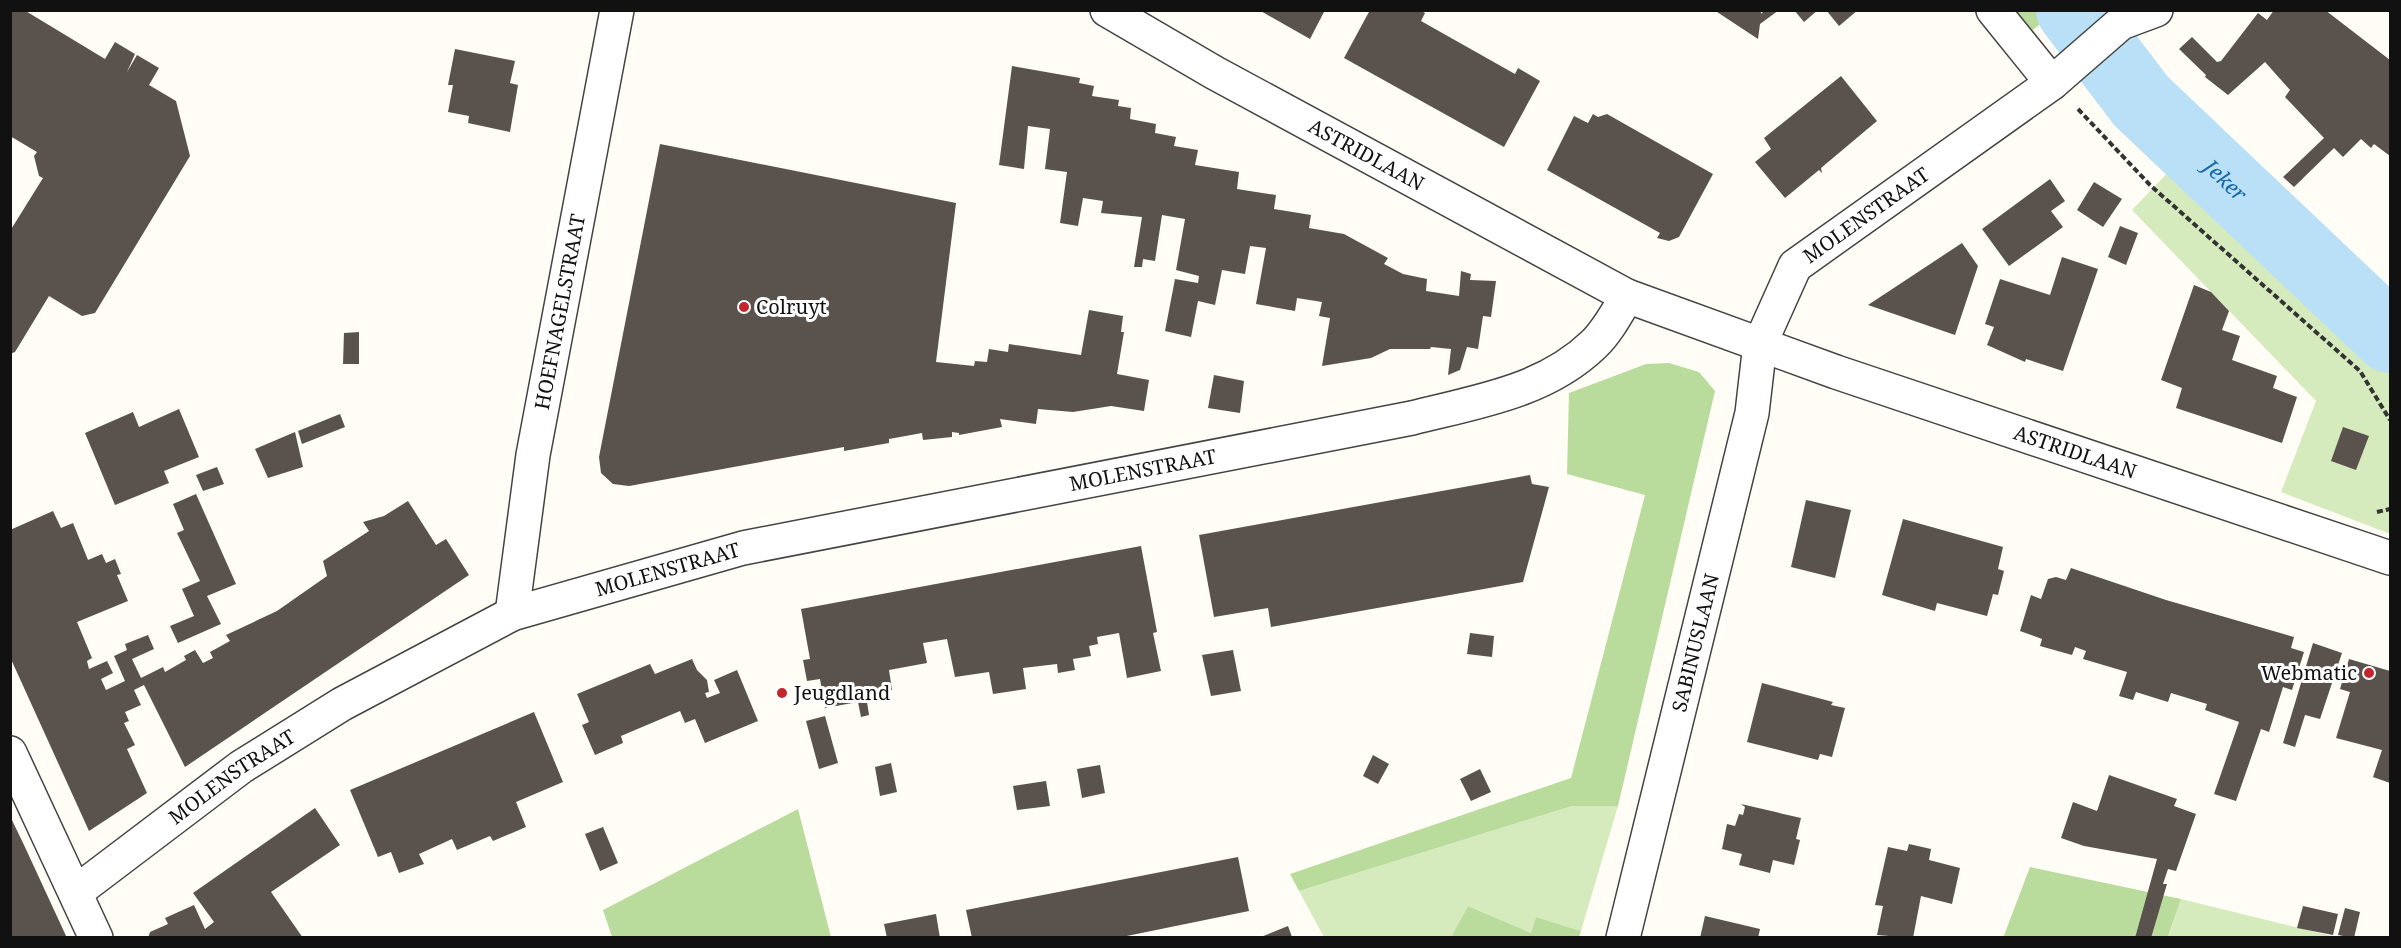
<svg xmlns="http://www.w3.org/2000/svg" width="2401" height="948" viewBox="0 0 2401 948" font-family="'Noto Serif',serif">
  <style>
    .green { fill: #d5ebbd }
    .forest { fill: #b9dc9c }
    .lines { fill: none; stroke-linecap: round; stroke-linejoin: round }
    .river { stroke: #b9e0f7; stroke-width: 72 }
    .building { fill: #5a524d }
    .minor-casing { stroke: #444; stroke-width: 36 }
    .path { stroke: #333; stroke-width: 4; stroke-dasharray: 6 3; stroke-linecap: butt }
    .minor { stroke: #fff; stroke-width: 33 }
    .poi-dot { fill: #c4262e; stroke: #fff; stroke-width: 2 }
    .labels { text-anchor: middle; stroke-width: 6; stroke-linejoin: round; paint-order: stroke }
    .street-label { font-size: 20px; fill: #111; stroke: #fff }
    .poi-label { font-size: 20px; fill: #111; stroke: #fff; text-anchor: start }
    .water-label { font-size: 21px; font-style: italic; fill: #1768a6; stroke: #fff }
  </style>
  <rect width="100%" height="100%" fill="#fffdf5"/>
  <g class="green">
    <polygon points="2175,165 2390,367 2390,534 2281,492 2316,401 2132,210"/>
    <polygon points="1572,806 1618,806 1581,931 1536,917 1531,933 1468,906 1451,937 1324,937 1299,891"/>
    <polygon points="2181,899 2336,937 2168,938"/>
  </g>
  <g class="forest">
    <polygon points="2013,11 2048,11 2052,15 2030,32"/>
    <polygon points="1669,363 1699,372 1715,391 1618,806 1572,806 1299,891 1290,874 1571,778 1645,495 1567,474 1569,393 1646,364"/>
    <polygon points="798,809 831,937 612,937 603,910"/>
    <polygon points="2030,867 2181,899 2168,937 2003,938"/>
    <polygon points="1468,906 1531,933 1536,917 1581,931 1579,937 1451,937"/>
  </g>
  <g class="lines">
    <path class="river" id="s1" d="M2072 10 2141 101 2390 337"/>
  </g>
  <g class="building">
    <polygon points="10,10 24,10 105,59 115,42 135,54 127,72 137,55 159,68 149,85 176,101 190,156 95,313 82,316 49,296 15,352 10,354 10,231 43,178 39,176 34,156 37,152 10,136"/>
    <polygon points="1259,10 1325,10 1310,39"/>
    <polygon points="1370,10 1420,10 1425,13 1421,21 1515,74 1518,68 1540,81 1504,147 1344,58"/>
    <polygon points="1714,10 1759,10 1762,14 1763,10 1779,10 1760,24 1758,39"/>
    <polygon points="1794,10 1818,10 1804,22"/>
    <polygon points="1826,10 1858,10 1839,26"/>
    <polygon points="2274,10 2325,10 2390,60 2390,156 2374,144 2371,148 2361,139 2343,157 2334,148 2294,187 2283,177 2324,138 2285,97 2290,90 2265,62 2228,95 2205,77 2206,75 2179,49 2192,37 2217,62 2221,61 2258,13 2267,20"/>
    <polygon points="455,49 515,61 510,83 518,85 510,132 468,123 469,116 448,112 453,85 448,85"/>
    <polygon points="1012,66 1080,78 1079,83 1094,86 1092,96 1119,100 1118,106 1131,108 1130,119 1156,124 1155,133 1176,137 1174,146 1198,150 1195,165 1239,172 1237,189 1276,195 1274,209 1311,215 1309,228 1344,234 1388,258 1384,264 1403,274 1427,279 1426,291 1459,296 1461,271 1471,274 1470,280 1496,281 1491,317 1483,316 1478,349 1467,347 1460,370 1448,375 1451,349 1431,347 1430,349 1390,349 1371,358 1322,366 1330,318 1319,316 1322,302 1297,298 1295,311 1256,304 1266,248 1250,246 1245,274 1222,270 1215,305 1198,301 1191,337 1165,331 1175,279 1198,283 1199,276 1176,270 1185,219 1162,215 1155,261 1143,259 1142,267 1134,267 1142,217 1101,213 1103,201 1083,198 1078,226 1060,223 1067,172 1045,169 1050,129 1028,126 1024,169 999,165"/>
    <polygon points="1841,76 1877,121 1821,168 1822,173 1819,170 1785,198 1755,162 1771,149 1764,138"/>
    <polygon points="1593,114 1598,117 1607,114 1713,174 1679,237 1669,241 1657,238 1660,233 1547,170 1574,116 1588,123"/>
    <polygon points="660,144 956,203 936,362 974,366 975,361 987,362 989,349 1008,352 1009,344 1081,355 1089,310 1123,316 1121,332 1124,332 1117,374 1149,380 1144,411 1111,406 1073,412 1038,409 1036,424 1000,419 1002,427 959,435 959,433 952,432 952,437 923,440 922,433 889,439 889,443 844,451 844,447 629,486 613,484 601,473 599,457"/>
    <polygon points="2050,179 2065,201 2051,211 2063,227 2009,266 1982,229"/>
    <polygon points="2094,182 2122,199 2103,227 2077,210"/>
    <polygon points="2120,226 2138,233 2126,265 2108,257"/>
    <polygon points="1962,243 1978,266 1955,335 1868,305"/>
    <polygon points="2062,257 2098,269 2063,371 2026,359 2025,362 1987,345 1994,327 1985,324 2000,279 2050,295"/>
    <polygon points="2194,285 2211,292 2229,311 2222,330 2240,336 2232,360 2277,376 2273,388 2297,397 2282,443 2176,408 2182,388 2161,380"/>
    <polygon points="359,332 359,364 343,364 344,333"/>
    <polygon points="1214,375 1244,381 1240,413 1208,408"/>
    <polygon points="179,409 199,457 164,471 169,483 115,505 85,433 133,412 139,427"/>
    <polygon points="340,414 345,427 302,444 298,431"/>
    <polygon points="2343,427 2369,436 2356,470 2331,461"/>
    <polygon points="295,432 303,467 268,478 255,449"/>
    <polygon points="217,467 224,484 203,491 196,475"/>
    <polygon points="1530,475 1532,484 1549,487 1523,582 1271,627 1268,608 1214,617 1199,535"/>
    <polygon points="196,494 236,584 207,596 221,624 178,643 170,626 194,616 182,589 200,581 177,533 184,530 173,504"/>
    <polygon points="1806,500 1851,510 1835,578 1791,567"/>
    <polygon points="408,501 436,545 446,539 469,575 185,767 144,685 134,690 141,705 125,712 129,721 124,723 135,745 127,749 147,793 89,831 10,657 10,530 53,511 61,528 73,523 88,560 102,554 106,563 115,559 121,574 117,575 128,601 77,622 92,658 87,661 89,669 107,661 113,673 101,679 106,690 125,681 114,656 127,650 125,644 148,635 154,649 132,659 141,678 163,667 165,672 186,660 184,656 195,650 203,663 213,658 210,652 230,641 226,635 277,611 327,576 323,561 369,531 363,522 384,516"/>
    <polygon points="1903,519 2003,547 1998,569 2004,571 1998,595 1993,594 1987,616 1937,603 1935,611 1882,595"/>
    <polygon points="1141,546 1157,632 1153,633 1161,671 1127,678 1119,633 1097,637 1098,644 1089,646 1091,656 1073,659 1075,670 1058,673 1057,664 1023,668 1026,689 993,694 989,672 955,677 947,639 923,643 927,663 889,670 892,690 878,693 879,700 867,702 869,715 861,717 858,702 825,708 820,679 807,681 803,660 810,659 801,609"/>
    <polygon points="2071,568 2166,600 2294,637 2291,648 2304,652 2292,690 2283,687 2269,732 2261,729 2236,801 2214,794 2239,722 2205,710 2207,704 2171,693 2168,702 2136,692 2133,700 2119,696 2127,672 2083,659 2086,651 2075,647 2072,655 2040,646 2042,639 2020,631 2031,595 2041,599 2048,579 2056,577 2066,580"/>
    <polygon points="1470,633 1494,636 1492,657 1467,654"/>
    <polygon points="2313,643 2342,653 2320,719 2305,715 2295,747 2283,743"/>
    <polygon points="1233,650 1241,691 1211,696 1202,655"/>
    <polygon points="692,659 697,670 707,680 709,692 705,693 707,698 720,693 714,680 737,670 758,721 705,743 695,719 685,723 680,711 621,736 623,743 595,755 582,725 589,722 577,694 650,664 655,674"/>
    <polygon points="2349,659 2390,671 2390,783 2373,777 2382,750 2336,738 2350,692 2340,689"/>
    <polygon points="1762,683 1833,702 1831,705 1845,708 1832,757 1820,754 1818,760 1747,742"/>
    <polygon points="534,712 563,782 516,802 526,827 493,841 490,836 457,850 452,839 419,854 424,864 399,873 391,852 378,857 350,790"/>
    <polygon points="825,716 838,763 819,769 806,721"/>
    <polygon points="1373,755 1389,764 1378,784 1363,776"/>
    <polygon points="891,763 897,792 880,796 875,767"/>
    <polygon points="1100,765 1105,793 1082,798 1077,769"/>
    <polygon points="1480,769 1491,792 1471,801 1460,779"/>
    <polygon points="2109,775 2177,799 2174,806 2196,814 2176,871 2168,869 2163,884 2167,884 2151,938 2135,938 2157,859 2084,846 2061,838 2073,802 2097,811"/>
    <polygon points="1046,781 1050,806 1017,810 1013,786"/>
    <polygon points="1741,804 1801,818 1796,839 1800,840 1794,865 1773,860 1770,873 1739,865 1742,854 1722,849 1727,824 1735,826 1739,814 1743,815 1745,807"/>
    <polygon points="315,808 340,845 271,892 303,938 148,938 150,932 168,924 165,918 194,905 205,929 214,922 193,893"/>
    <polygon points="10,816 24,845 67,938 10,938"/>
    <polygon points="603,827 618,863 600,871 585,834"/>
    <polygon points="1909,844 1931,849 1929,860 1960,868 1952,904 1921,896 1913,938 1877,935 1883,906 1875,905 1888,847 1907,851"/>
    <polygon points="1238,857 1249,911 1117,938 972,938 966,910"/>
    <polygon points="2303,906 2338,914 2333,935 2297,928"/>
    <polygon points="2345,908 2360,912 2354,938 2338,935"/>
    <polygon points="936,914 940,938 887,938 884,924"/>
    <polygon points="1705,916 1760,929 1758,938 1700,938"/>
    <polygon points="1288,926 1292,937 1261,937"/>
  </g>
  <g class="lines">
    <defs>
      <g id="minor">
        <path id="s2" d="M1107 10 1215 73 1627 296 1836 372 2390 558"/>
        <polyline points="1993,10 2052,83"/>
        <path id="s3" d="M512 614 533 455 617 10"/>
        <polyline points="10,753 96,938"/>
        <path id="s4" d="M76 892 241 767 342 704 512 614 743 548 1412 418C1475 402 1544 392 1593 345 1607 332 1617 313 1627 296"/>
        <path id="s5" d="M1623 938 1752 413 1760 344 1795 266 2052 83 2121 23 2156 10"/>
      </g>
    </defs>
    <use href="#minor" class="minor-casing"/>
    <g class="path">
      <polyline points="2078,109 2150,185 2360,371 2390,420"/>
      <polyline points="2377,512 2390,509"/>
    </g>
    <use href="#minor" class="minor"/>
  </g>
  <g class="poi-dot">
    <circle cx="744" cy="307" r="6"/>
    <circle cx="2369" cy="673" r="6"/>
    <circle cx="782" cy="693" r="6"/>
  </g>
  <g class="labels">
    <g class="street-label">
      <text dy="7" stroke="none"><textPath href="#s2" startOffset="297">ASTRIDLAAN</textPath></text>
      <text dy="7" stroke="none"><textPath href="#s5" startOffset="783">MOLENSTRAAT</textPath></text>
      <text dy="7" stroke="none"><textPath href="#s3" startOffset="306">HOEFNAGELSTRAAT</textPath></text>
      <text dy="7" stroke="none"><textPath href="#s2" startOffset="1068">ASTRIDLAAN</textPath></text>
      <text dy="7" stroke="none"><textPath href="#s4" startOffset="1166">MOLENSTRAAT</textPath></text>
      <text dy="7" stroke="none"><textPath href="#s4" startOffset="680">MOLENSTRAAT</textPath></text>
      <text dy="7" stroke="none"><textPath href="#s5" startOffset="304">SABINUSLAAN</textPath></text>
      <text dy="7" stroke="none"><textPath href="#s4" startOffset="194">MOLENSTRAAT</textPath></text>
    </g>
    <g class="poi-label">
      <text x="756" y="314">Colruyt</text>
      <text x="2357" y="680" text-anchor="end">Webmatic</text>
      <text x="794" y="700">Jeugdland</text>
    </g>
    <g class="water-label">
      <text dy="7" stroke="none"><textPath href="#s1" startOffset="230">Jeker</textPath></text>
    </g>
  </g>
  <rect width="2401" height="948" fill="none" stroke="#111111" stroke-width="24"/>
</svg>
